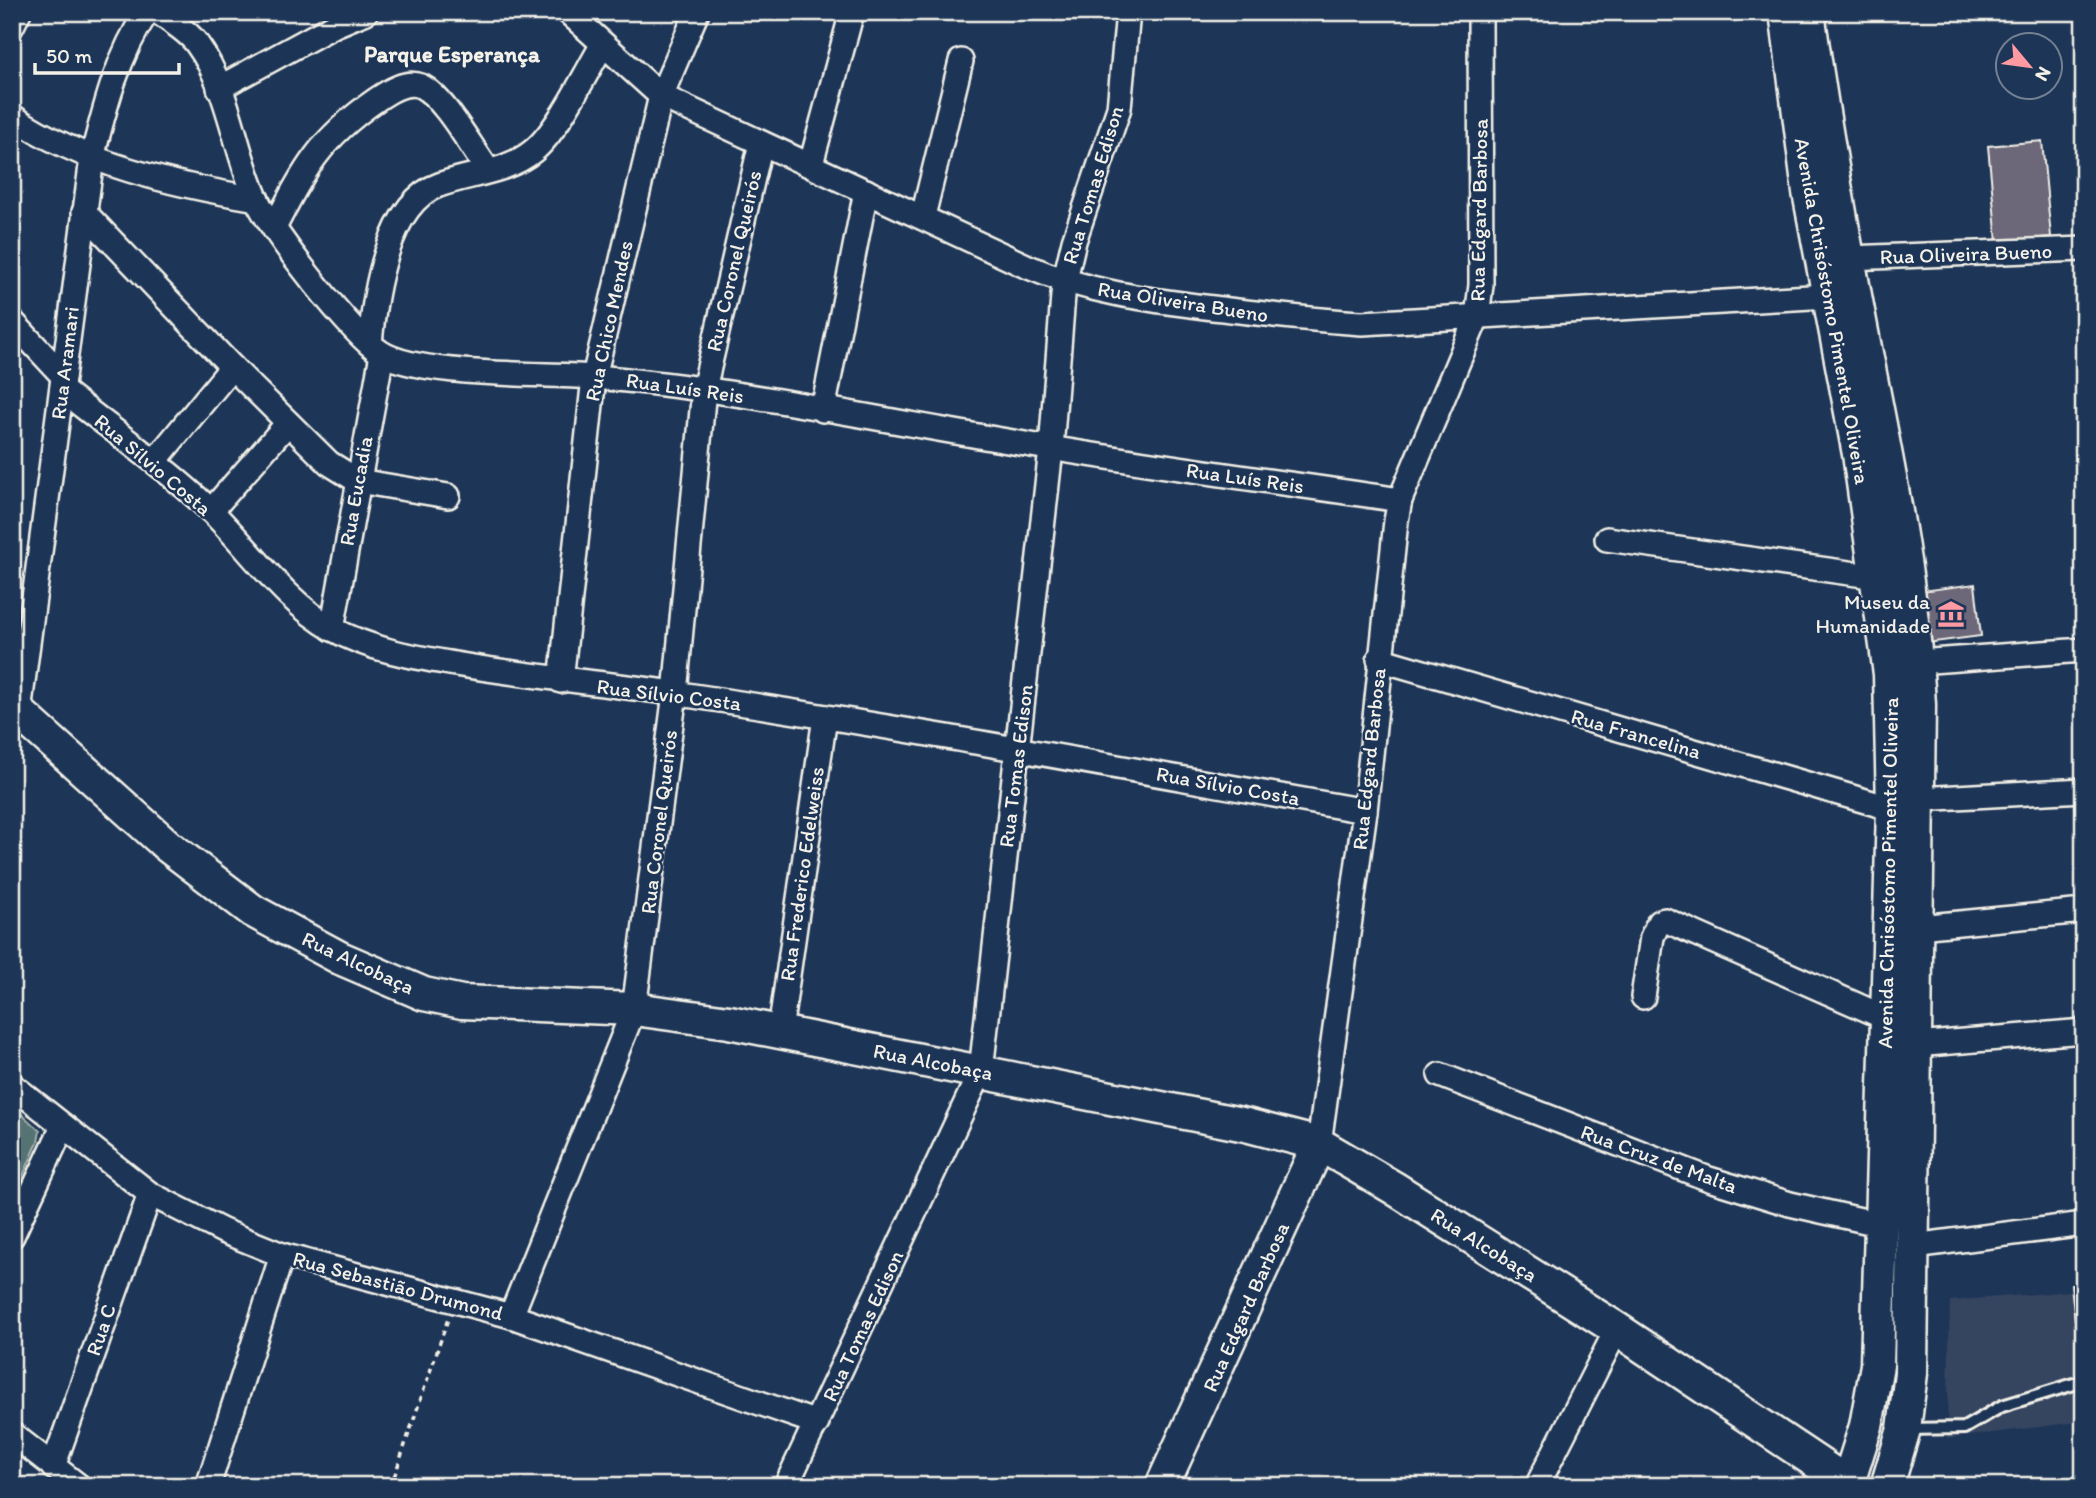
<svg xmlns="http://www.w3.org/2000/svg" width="2096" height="1498" viewBox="0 0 2096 1498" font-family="Itim,sans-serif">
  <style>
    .built { fill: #354461 }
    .green { fill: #547372; stroke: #a4b2ad; stroke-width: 2 }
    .building { fill: #6c6779; stroke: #f4f1e8; stroke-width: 2 }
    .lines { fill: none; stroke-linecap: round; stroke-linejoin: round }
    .lane-casing { stroke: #f4f1e8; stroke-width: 16 }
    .street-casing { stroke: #f4f1e8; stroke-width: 28 }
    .secondary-casing { stroke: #f4f1e8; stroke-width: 37 }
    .path { stroke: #f4f1e8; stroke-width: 3.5; stroke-dasharray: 5 5; stroke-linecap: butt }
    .lane { stroke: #1d3557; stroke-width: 10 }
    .street { stroke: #1d3557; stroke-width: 23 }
    .secondary { stroke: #1d3557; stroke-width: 32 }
    .labels { text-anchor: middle; stroke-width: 5; stroke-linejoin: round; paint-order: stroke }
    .street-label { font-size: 21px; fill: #f4f1e8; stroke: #1d3557 }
    .poi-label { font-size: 21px; fill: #f4f1e8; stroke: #1d3557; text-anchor: end }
    .neighbourhood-label { font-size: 23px; font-weight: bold; fill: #f4f1e8; stroke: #1d3557 }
  </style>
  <rect width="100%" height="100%" fill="#1d3557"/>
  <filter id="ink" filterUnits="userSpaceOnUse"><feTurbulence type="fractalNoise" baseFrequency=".0143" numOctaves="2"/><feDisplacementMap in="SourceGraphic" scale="14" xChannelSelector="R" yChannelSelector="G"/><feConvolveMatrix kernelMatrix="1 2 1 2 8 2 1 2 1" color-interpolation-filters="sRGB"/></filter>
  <g filter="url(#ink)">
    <polygon class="built" points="2084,1283 2084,1421 1947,1439 1950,1301 2071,1291 2071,1285"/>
    <polygon class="green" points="15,1108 40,1131 38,1142 12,1201 12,1110"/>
    <g class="building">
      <polygon points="2042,141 2051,237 1997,242 1988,146"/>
      <polygon points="1975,584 1981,636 1927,643 1921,591"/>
      <polygon points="2084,1283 2084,1347 2078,1348 2071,1285"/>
    </g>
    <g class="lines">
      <defs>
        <polyline id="lane" points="1907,1429 1964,1428 2002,1406 2084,1381"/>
        <g id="street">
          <path d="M158 12C171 22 188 31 197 44 230 89 234 150 257 200 272 232 351 334 380 352 417 377 546 373 595 377 728 388 859 416 990 438 1127 462 1264 480 1400 500"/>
          <path d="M568 12 661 96 1026 266C1086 292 1148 300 1213 308 1263 314 1312 320 1362 323L1828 296"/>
          <polyline points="12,26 19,12"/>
          <polyline points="219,88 335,25 366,12"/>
          <path d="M12 116C83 164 174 185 257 199"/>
          <polyline points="811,164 852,12"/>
          <polyline points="84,212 232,367 329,463 358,481 448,496"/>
          <polyline points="923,216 961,61"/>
          <path d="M274 228C305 168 320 139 376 100 389 91 406 80 421 86 444 97 472 149 488 170"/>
          <polyline points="1848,258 2084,249"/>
          <polyline points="12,321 63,376"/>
          <path d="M370 344C374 297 387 203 439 185 469 174 508 172 533 151 558 131 586 72 603 44"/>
          <path d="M62 390C112 430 165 467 211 511 251 550 284 601 333 629 370 650 414 657 455 664 530 677 605 683 680 694 909 728 1137 771 1365 811"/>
          <polyline points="823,410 866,191"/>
          <polyline points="155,461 232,367"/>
          <polyline points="211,511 288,423"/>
          <polyline points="1607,539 1878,577"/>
          <polyline points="332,629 382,354"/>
          <polyline points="1379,659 1893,809"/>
          <polyline points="1917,662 2084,650"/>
          <polyline points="561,681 594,377 661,96 697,12"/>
          <path d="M12 721 19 712 92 158C105 107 117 57 147 12"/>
          <polyline points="1919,799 2084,790"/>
          <polyline points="1918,927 2084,911"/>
          <polyline points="1643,997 1652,937 1659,922 1665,920 1886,1018"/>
          <polyline points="780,1031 825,717"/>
          <polyline points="1915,1045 2084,1031"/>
          <polyline points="1440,1075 1709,1179 1790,1204 1883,1225"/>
          <polyline points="12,1085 150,1194 223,1231 282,1255 511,1316 817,1423"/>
          <polyline points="1319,1144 1365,811 1396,521 1400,500 1477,317 1481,285 1480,12"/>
          <polyline points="12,1236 63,1126"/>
          <polyline points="1914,1246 2084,1224"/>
          <polyline points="511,1316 634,1009 675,693 704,389 761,143"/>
          <polyline points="12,1434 79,1486"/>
          <polyline points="53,1467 150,1194"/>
          <polyline points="208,1486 282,1255"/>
          <polyline points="786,1486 981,1071 1051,449 1064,283 1074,241 1119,108 1128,12"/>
          <polyline points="1537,1486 1617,1329"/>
        </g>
        <g id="secondary">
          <polyline points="1786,12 1809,192 1859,454 1890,674 1893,809 1877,1365 1866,1426 1847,1486"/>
          <path d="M1808 12C1824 127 1844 240 1866 353 1889 470 1913 586 1919 705L1911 1373 1904 1429 1887 1486"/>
          <polyline points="12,706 169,847 253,911 340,958 424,994 462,1002 634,1009 729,1022 1246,1125 1319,1144 1394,1188 1617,1329 1852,1486"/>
          <polyline points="1162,1486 1319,1144"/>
        </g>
      </defs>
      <use href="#lane" class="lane-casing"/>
      <use href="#street" class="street-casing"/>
      <use href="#secondary" class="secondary-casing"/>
      <polyline class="path" points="391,1486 448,1319"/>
      <use href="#lane" class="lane"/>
      <use href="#street" class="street"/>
      <use href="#secondary" class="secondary"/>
    </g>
  </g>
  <defs>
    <symbol id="museum-bare" viewBox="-9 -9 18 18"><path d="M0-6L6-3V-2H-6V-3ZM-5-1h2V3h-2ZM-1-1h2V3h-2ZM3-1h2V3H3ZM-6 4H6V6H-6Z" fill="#ff9aa2" stroke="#1d3557" stroke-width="2.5" paint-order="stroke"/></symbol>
  </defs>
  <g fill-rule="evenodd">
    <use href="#museum-bare" x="1932" y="595" width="38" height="38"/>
  </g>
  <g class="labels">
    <g class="street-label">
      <text transform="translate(1093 185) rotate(-73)" y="7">Rua Tomas Edison</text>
      <text transform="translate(1479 210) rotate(-89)" y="7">Rua Edgard Barbosa</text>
      <text transform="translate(1966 254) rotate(-2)" y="7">Rua Oliveira Bueno</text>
      <text transform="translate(734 261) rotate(-77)" y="7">Rua Coronel Queirós</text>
      <text transform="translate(1183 302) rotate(9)" y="7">Rua Oliveira Bueno</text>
      <text transform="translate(1832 311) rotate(80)" y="7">Avenida Chrisóstomo Pimentel Oliveira</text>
      <text transform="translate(609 321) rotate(-78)" y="7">Rua Chico Mendes</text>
      <text transform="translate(65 363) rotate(-83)" y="7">Rua Aramari</text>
      <text transform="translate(685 388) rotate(8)" y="7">Rua Luís Reis</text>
      <text transform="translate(153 465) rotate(40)" y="7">Rua Sílvio Costa</text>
      <text transform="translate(1245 478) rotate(8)" y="7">Rua Luís Reis</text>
      <text transform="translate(356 491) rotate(-80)" y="7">Rua Eucadia</text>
      <text transform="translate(669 695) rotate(7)" y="7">Rua Sílvio Costa</text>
      <text transform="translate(1636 734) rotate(16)" y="7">Rua Francelina</text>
      <text transform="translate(1369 759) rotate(-84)" y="7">Rua Edgard Barbosa</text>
      <text transform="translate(1016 766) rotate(-83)" y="7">Rua Tomas Edison</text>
      <text transform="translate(1228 786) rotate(10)" y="7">Rua Sílvio Costa</text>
      <text transform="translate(659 822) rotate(-83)" y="7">Rua Coronel Queirós</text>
      <text transform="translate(1888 873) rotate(-89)" y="7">Avenida Chrisóstomo Pimentel Oliveira</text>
      <text transform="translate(802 874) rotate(-82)" y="7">Rua Frederico Edelweiss</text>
      <text transform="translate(358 963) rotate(25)" y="7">Rua Alcobaça</text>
      <text transform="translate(933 1062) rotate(11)" y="7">Rua Alcobaça</text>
      <text transform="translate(1659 1159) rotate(20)" y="7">Rua Cruz de Malta</text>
      <text transform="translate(1484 1245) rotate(32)" y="7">Rua Alcobaça</text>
      <text transform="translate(398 1286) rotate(15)" y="7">Rua Sebastião Drumond</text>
      <text transform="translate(1246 1307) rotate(-66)" y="7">Rua Edgard Barbosa</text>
      <text transform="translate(863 1326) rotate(-65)" y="7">Rua Tomas Edison</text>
      <text transform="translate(101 1330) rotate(-71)" y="7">Rua C</text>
    </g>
    <g class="poi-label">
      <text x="1930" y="609">Museu da<tspan x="1930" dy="24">Humanidade</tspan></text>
    </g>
    <g class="neighbourhood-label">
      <text x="452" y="62">Parque Esperança</text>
    </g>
  </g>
  <rect width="2096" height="1498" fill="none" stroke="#1d3557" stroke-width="42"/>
  <rect x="21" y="21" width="2054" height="1456" fill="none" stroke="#f4f1e8" stroke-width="2.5" filter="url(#ink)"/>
  <g transform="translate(2029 66) rotate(119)"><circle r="33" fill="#1d3557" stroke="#738091" stroke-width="2"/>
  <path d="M0-5L12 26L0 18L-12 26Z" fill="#ff9aa2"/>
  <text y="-10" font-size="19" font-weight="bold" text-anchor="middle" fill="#f4f1e8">N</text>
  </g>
  <path d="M35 63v10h144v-10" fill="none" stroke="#f4f1e8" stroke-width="3.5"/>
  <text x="46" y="63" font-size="21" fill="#f4f1e8" stroke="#1d3557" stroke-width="5" paint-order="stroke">50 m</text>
</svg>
